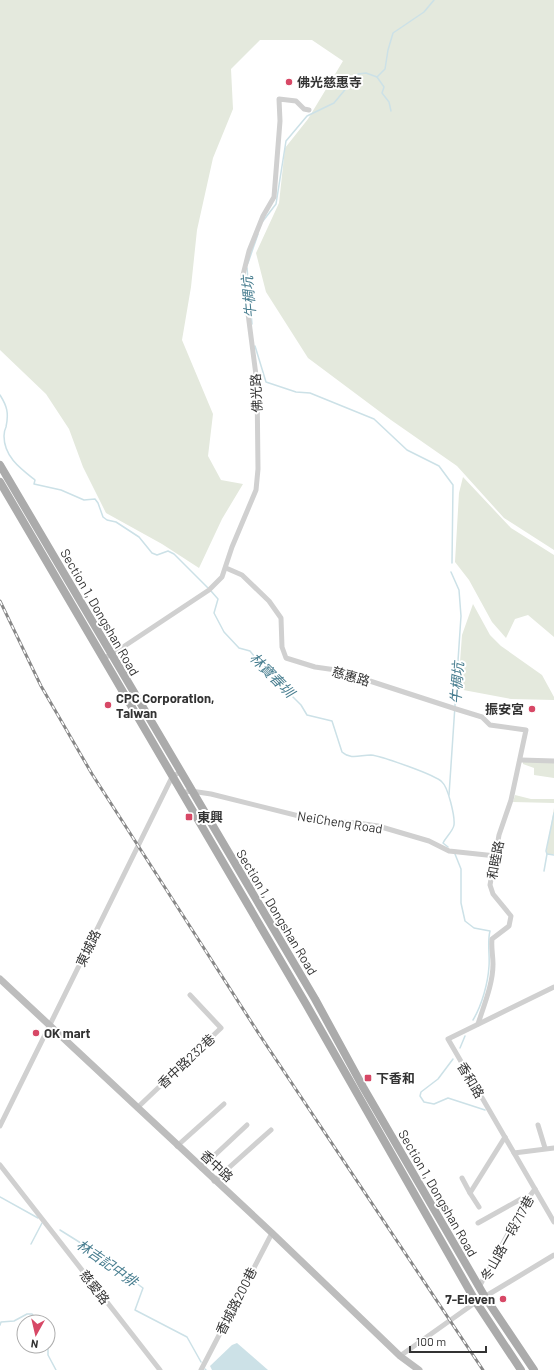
<svg xmlns="http://www.w3.org/2000/svg" width="554" height="1370" viewBox="0 0 554 1370" font-family="Barlow,'Noto Sans TC',sans-serif">
  <style>
    .green { fill: #e4e9dd }
    .water { fill: #cce1e7 }
    .lines { fill: none; stroke-linecap: round; stroke-linejoin: round }
    .stream { stroke: #cce1e7; stroke-width: 1.5 }
    .street { stroke: #d0d0d0; stroke-width: 5 }
    .secondary { stroke: #bdbdbd; stroke-width: 7 }
    .primary { stroke: #ababab; stroke-width: 8 }
    .rail-casing { stroke: #888; stroke-width: 3 }
    .rail { stroke: #fff; stroke-width: 1.5; stroke-dasharray: 4.5; stroke-linecap: butt }
    .poi-dot { fill: #d74866; stroke: #fff; stroke-width: 1.5 }
    .labels { text-anchor: middle; stroke-width: 4; stroke-linejoin: round; paint-order: stroke }
    .poi-label { font-size: 13px; font-weight: bold; fill: #333; stroke: #fff; text-anchor: start }
    .street-label { font-size: 13px; fill: #333; stroke: #fff }
    .water-label { font-size: 14px; font-style: italic; fill: #477d8f; stroke: #fff }
  </style>
  <rect width="100%" height="100%" fill="#fff"/>
  <g class="green">
    <polygon points="0,0 554,0 554,550 504,518 457,466 391,420 308,358 266,292 256,253 279,203 285,148 308,119 343,61 312,40 260,40 231,69 233,109 213,158 197,230 191,287 182,340 213,414 208,456 221,480 243,484 222,519 199,568 162,544 106,513 83,467 69,429 46,394 0,350"/>
    <polygon points="463,477 511,528 554,555 554,637 528,615 515,619 506,638 492,622 469,580 455,562 459,493"/>
    <polygon points="473,604 490,635 501,646 542,675 554,697 554,700 511,699 458,689 462,635"/>
    <polygon points="523,761 554,763 554,778 534,775 534,768 523,764"/>
    <polygon points="515,795 531,799 554,799 554,803 513,802"/>
    <polygon points="554,808 554,854 546,854"/>
  </g>
  <polygon class="water" points="237,1343 268,1370 212,1370 210,1366 232,1345"/>
  <g class="lines">
    <g class="stream">
      <polyline points="377,77 384,87 382,93 389,102 391,111"/>
      <polyline points="263,221 276,204 286,141 307,116 334,103 358,74 366,73 377,77 385,69 388,50 393,33 424,12 434,0"/>
      <polyline points="248,263 258,234"/>
      <polyline points="247,268 252,324"/>
      <polyline points="255,346 266,382 296,392 310,393 374,419 407,450 439,466 453,485 452,563"/>
      <path d="M0 395C7 406 9 413 6 427 5 429 4 433 4 436 4 457 21 469 35 480L34 484 61 490 84 500 95 499 98 503 103 517 107 520 116 522 139 537 152 553 157 555 168 551 174 554 208 588"/>
      <path d="M211 591 218 599 214 613 224 632 239 648 250 651 262 666 301 705 307 715 332 721 342 752C351 760 360 755 371 755 381 756 436 775 442 782 448 787 455 816 454 825 453 831 446 837 443 843L448 847"/>
      <polyline points="449,795 461,616 459,590 451,572"/>
      <path d="M455 854 461 869V903L465 921 474 928 490 931C487 943 490 954 489 966 488 983 482 1005 473 1020"/>
      <polyline points="547,854 554,855"/>
      <polyline points="544,871 547,854 546,851 554,813"/>
      <polyline points="460,1048 465,1036"/>
      <polyline points="453,1059 438,1079 421,1092 420,1096 424,1102 434,1104 448,1098 485,1110"/>
      <polyline points="0,1197 38,1218"/>
      <polyline points="60,1230 84,1245 143,1288 135,1310 187,1337 201,1362"/>
      <polyline points="31,1244 42,1223"/>
      <polyline points="0,1325 1,1322 14,1321 27,1314 32,1314 38,1322"/>
      <polyline points="48,1343 48,1355 56,1370"/>
      <polyline points="205,1369 206,1370"/>
    </g>
    <g class="street">
      <path d="M226 568 242 575 269 601 281 618 282 647 286 658 315 667 336 670 456 709 482 717 490 725 526 730 511 800 499 835 490 885 493 894 511 916 509 926 492 939C491 948 493 955 493 964 493 984 484 1005 478 1024"/>
      <polyline points="103,658 111,655 209,590 222,577 232,547 256,490 258,469 257,383 243,275 249,251 263,216 274,197 280,121 279,99 296,101 304,109 309,110"/>
      <polyline points="521,760 554,761"/>
      <polyline points="181,793 191,791 211,794 319,821 357,823 378,826 429,841 449,851 496,856"/>
      <polyline points="554,987 448,1039 554,1222"/>
      <polyline points="137,1108 221,1028 190,995"/>
      <polyline points="538,1125 545,1148"/>
      <polyline points="0,1126 172,777 180,772"/>
      <polyline points="177,1146 224,1104"/>
      <polyline points="514,1153 554,1148"/>
      <polyline points="0,1165 160,1370"/>
      <polyline points="201,1168 247,1125"/>
      <polyline points="462,1178 470,1193"/>
      <polyline points="214,1181 271,1130"/>
      <polyline points="479,1207 470,1193 505,1137"/>
      <polyline points="478,1223 521,1199 526,1201"/>
      <polyline points="479,1287 526,1201 535,1189"/>
      <polyline points="400,1356 476,1302 554,1255"/>
      <polyline points="201,1370 272,1233"/>
    </g>
    <polyline class="secondary" points="0,979 272,1233 400,1356 419,1370"/>
    <g class="primary">
      <polyline points="0,465 315,999 363,1087 485,1297 534,1370"/>
      <polyline points="0,482 306,1004 476,1302 521,1370"/>
    </g>
    <defs>
      <polyline id="rail" points="0,601 41,686 92,774 261,1037 483,1370"/>
    </defs>
    <use href="#rail" class="rail-casing"/>
    <use href="#rail" class="rail"/>
  </g>
  <g class="poi-dot">
    <circle cx="289" cy="82" r="4"/>
    <circle cx="108" cy="705" r="4"/>
    <circle cx="532" cy="709" r="4"/>
    <rect x="185" y="813" width="8" height="8" rx="2"/>
    <circle cx="36" cy="1033" r="4"/>
    <rect x="364" y="1074" width="8" height="8" rx="2"/>
    <circle cx="503" cy="1299" r="4"/>
  </g>
  <g class="labels">
    <g class="poi-label">
      <text x="297" y="87">佛光慈惠寺</text>
      <text x="116" y="703">CPC Corporation,<tspan x="116" dy="15">Taiwan</tspan></text>
      <text x="524" y="714" text-anchor="end">振安宮</text>
      <text x="197" y="822">東興</text>
      <text x="44" y="1038">OK mart</text>
      <text x="376" y="1083">下香和</text>
      <text x="495" y="1304" text-anchor="end">7-Eleven</text>
    </g>
    <g class="street-label">
      <text transform="translate(256 393) rotate(-93)" y="5">佛光路</text>
      <text transform="translate(100 612) rotate(60)" y="5">Section 1, Dongshan Road</text>
      <text transform="translate(351 676) rotate(16)" y="5">慈惠路</text>
      <text transform="translate(340 822) rotate(9)" y="5">NeiCheng Road</text>
      <text transform="translate(495 860) rotate(-79)" y="5">和睦路</text>
      <text transform="translate(277 912) rotate(59)" y="5">Section 1, Dongshan Road</text>
      <text transform="translate(88 948) rotate(-64)" y="5">東城路</text>
      <text transform="translate(186 1061) rotate(-43)" y="5">香中路232巷</text>
      <text transform="translate(471 1080) rotate(59)" y="5">香和路</text>
      <text transform="translate(217 1166) rotate(43)" y="5">香中路</text>
      <text transform="translate(438 1193) rotate(60)" y="5">Section 1, Dongshan Road</text>
      <text transform="translate(507 1238) rotate(-61)" y="5">冬山路一段717巷</text>
      <text transform="translate(95 1287) rotate(52)" y="5">慈愛路</text>
      <text transform="translate(236 1301) rotate(-63)" y="5">香城路200巷</text>
    </g>
    <g class="water-label">
      <text transform="translate(249 297) rotate(-95)" y="5">牛椆坑</text>
      <text transform="translate(272 675) rotate(45)" y="5">林寶春圳</text>
      <text transform="translate(457 683) rotate(-86)" y="5">牛椆坑</text>
      <text transform="translate(107 1263) rotate(35)" y="5">林吉記中排</text>
    </g>
  </g>
  <g transform="translate(36 1334) rotate(188)"><circle r="19" fill="#ffffff" stroke="#adadad"/>
  <path d="M0-3L7 15L0 10L-7 15Z" fill="#d74866"/>
  <text y="-6" font-size="11" font-weight="bold" text-anchor="middle" fill="#333333">N</text>
  </g>
  <path d="M410 1346v6h76v-6" fill="none" stroke="#333333" stroke-width="2"/>
  <text x="416" y="1346" font-size="12" fill="#333333" stroke="#ffffff" stroke-width="3" paint-order="stroke">100 m</text>
</svg>
